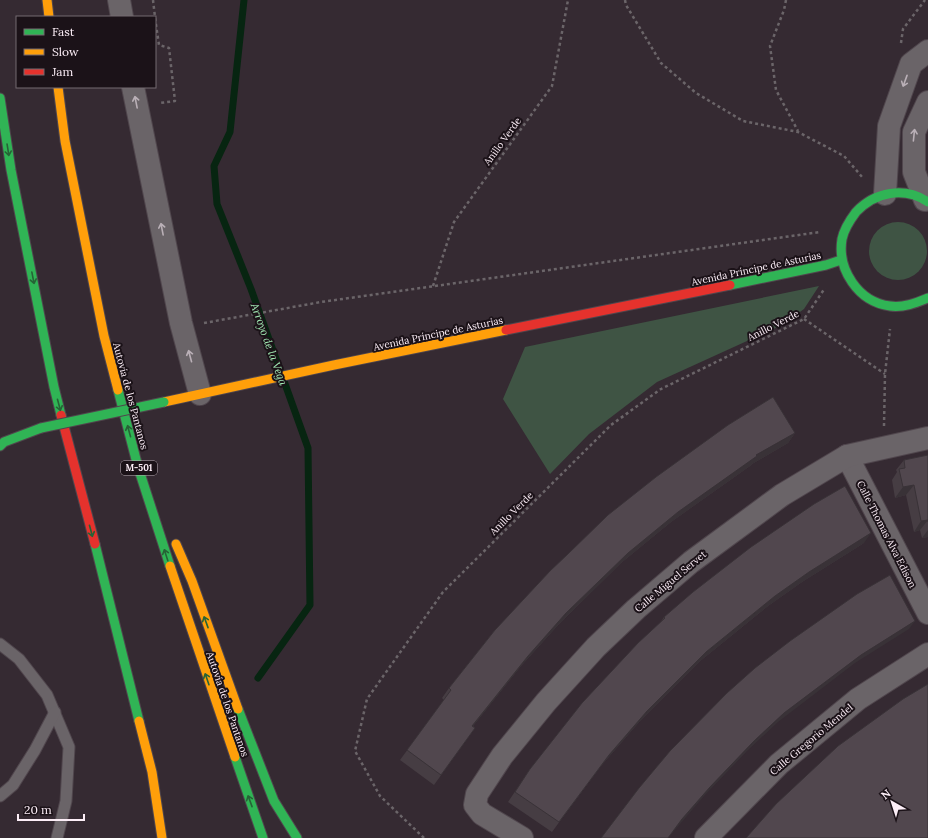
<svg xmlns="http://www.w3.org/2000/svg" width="928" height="838" viewBox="0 0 928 838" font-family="Lora,serif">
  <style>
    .green { fill: #3f5444 }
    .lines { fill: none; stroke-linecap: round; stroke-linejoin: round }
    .stream { stroke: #072511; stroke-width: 7 }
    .lane-casing { stroke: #50464d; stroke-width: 13 }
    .street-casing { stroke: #50464d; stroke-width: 24 }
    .fast-casing { stroke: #50464d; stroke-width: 11 }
    .slow-casing { stroke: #50464d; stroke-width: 11 }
    .jam-casing { stroke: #50464d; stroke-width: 11 }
    .path { stroke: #6b6569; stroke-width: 2.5; stroke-dasharray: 3 3; stroke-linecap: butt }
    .lane { stroke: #6a6468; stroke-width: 11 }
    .street { stroke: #6a6468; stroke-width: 22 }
    .fast { stroke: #30b455; stroke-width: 9 }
    .slow { stroke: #ff9f0a; stroke-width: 9 }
    .jam { stroke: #e5322d; stroke-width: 9 }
    .fast-bridge-casing { stroke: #50464d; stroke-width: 11; stroke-linecap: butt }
    .fast-bridge { stroke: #30b455; stroke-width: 9 }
    .wall { fill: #463d43 }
    .shaded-wall { fill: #393237 }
    .building { fill: #51474e; stroke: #393237 }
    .oneway { stroke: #bab0b7 }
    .oneway2 { stroke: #266336 }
    .labels { text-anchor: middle; stroke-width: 4; stroke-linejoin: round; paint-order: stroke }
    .shield { fill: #1b1218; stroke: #b8acb4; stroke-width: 1 }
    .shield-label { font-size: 9px; font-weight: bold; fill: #fceef7 }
    .street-label { font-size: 10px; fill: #fceef7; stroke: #1b1218 }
    .water-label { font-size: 11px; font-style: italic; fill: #a1e9b3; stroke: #1b1218 }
  </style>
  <rect width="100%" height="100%" fill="#352a32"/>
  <g class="green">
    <circle cx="898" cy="251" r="29"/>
    <polygon points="819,286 804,309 782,325 657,382 589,434 550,474 503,399 525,347"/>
  </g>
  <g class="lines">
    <polyline class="stream" points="244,0 230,132 214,166 217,204 251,289 308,448 310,605 258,678"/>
    <defs>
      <g id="lane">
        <polyline points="0,644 19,659 47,695 69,747 66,801 57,838"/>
        <polyline points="0,796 13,785 35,750 55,712"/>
      </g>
      <g id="street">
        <polyline points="119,0 122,17"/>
        <polyline points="133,87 181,323 200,394"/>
        <polyline points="885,194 889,126 911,64 928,51"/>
        <polyline points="925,200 914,172 914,132 928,102"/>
        <polyline points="847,456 928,613"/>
        <polyline points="522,838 482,814 475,805 477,794 502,756 546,702 596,647 636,609 691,562 782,495 847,456 928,438"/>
        <polyline points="706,838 779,764 858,699 928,654"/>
      </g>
      <g id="fast">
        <polyline points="0,98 11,170 54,387 61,415"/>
        <path d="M928 202C904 186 875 192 856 212 850 220 844 229 842 239 837 269 858 302 890 306 903 308 916 303 928 298"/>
        <polyline points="730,285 826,265 841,260"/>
        <polyline points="118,390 138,467 170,566"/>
        <polyline points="0,446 4,442 41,428"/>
        <polyline points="95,544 139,721"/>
        <polyline points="238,709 274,801 297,838"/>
        <polyline points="235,757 263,838"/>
      </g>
      <g id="slow">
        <polyline points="47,0 49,17"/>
        <polyline points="58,87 65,141 104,336 118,390"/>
        <polyline points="164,402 334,365 506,330"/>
        <polyline points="176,544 192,581 238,709"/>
        <polyline points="170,566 235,757"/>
        <polyline points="139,721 152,772 162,838"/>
      </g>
      <g id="jam">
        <polyline points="506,330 730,285"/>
        <polyline points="61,415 95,544"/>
      </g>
    </defs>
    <use href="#lane" class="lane-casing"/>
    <use href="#street" class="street-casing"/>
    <use href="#fast" class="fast-casing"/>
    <use href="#slow" class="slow-casing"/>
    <use href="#jam" class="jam-casing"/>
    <g class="path">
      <polyline points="153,0 155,17"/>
      <polyline points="625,0 626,5 661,63 696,93 743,121 798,132 844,156 863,178"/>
      <polyline points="786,0 784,10 770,46 776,90 798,131"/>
      <polyline points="155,18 159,45 169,48 175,101 160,103 160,104"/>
      <polyline points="901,43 903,29 925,0"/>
      <polyline points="433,286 454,222 552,86 568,0"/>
      <polyline points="804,319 885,374"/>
      <polyline points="204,323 321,302 820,232"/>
      <polyline points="884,426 885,374 890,329"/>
      <polyline points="424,838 380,796 355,751 367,699 443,592 611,425 661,389 804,319 825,288"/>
    </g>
    <use href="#lane" class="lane"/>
    <use href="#street" class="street"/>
    <use href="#fast" class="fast"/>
    <use href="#slow" class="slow"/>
    <use href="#jam" class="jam"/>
    <defs>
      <polyline id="fast-bridge" points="41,428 164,402"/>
    </defs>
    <use href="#fast-bridge" class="fast-bridge-casing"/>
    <use href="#fast-bridge" class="fast-bridge"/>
  </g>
  <g class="wall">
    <polygon points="795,433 788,443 752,464 750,466 671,522 621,563 559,624 521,666 473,726 475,728 434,785 400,760 444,700 442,698 449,688 495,630"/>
    <polygon points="928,455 928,537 922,538 920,530 914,532 906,495 895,498 892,480 897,472 896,470 904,460"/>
    <polygon points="864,543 802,582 768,606 699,662 640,721 601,766 552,832 508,802 530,769 660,623 664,617"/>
  </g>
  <g class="shaded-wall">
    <polygon points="795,433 788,443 752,464 750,466 671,522 621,563 559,624 521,666 465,736 472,726 528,656 566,613 628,553 678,512 756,455"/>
    <polygon points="914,485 906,495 895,498 903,487"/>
    <polygon points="928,520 920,530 914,532 921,521"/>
    <polygon points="928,530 928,537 922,538"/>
    <polygon points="871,533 864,543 802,582 768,606 699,662 640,721 601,766 552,832 609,755 647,711 706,652 775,596 809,572"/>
    <polygon points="915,621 909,629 855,663 778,722 748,750 704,796 668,838 682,819 710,787 754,741 784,713 861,655"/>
  </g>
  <g class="building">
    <polygon points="773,397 795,433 756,455 757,456 678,512 628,553 566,613 528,656 472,726 475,728 441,775 407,750 451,690 449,688 495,630 550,571 569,553 608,515 656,477 728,425"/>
    <polygon points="928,455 928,522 928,520 921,521 914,485 903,487 899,469 905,468 904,460"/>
    <polygon points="845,486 871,533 809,572 775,596 706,652 647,711 609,755 559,822 515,792 530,769 582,703 638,643 665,618 664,617 693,592 751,547 814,504"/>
    <polygon points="890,575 915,621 861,655 784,713 754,741 710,787 682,819 668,838 601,838 639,788 670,751 727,693 755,668 790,641 857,594"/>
    <polygon points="928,684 928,838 746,838 776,804 838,746 903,699"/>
  </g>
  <defs><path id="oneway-shaft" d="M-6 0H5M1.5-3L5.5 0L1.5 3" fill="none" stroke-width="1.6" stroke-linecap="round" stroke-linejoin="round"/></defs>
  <g class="oneway">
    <use href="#oneway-shaft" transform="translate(905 81) rotate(110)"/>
    <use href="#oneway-shaft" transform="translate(136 102) rotate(-101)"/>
    <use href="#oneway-shaft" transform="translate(914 135) rotate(-84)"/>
    <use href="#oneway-shaft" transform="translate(162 229) rotate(-101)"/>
    <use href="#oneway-shaft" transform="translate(190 356) rotate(-105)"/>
  </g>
  <g class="oneway2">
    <use href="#oneway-shaft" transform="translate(8 150) rotate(81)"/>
    <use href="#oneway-shaft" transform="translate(33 278) rotate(79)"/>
    <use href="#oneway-shaft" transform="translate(59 405) rotate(75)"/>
    <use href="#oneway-shaft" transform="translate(129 431) rotate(-105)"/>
    <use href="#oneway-shaft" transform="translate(91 531) rotate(75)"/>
    <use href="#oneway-shaft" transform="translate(166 555) rotate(-108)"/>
    <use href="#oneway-shaft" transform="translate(206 622) rotate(-110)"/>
    <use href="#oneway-shaft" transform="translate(207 679) rotate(-109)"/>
    <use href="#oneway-shaft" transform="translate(250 801) rotate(-110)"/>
  </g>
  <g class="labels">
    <rect class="shield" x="121" y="461" width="36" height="14" rx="3"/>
    <g class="shield-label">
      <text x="139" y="471">M-501</text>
    </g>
    <g class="street-label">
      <text transform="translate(502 141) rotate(-54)" y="4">Anillo Verde</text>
      <text transform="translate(756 268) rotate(-12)" y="4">Avenida Príncipe de Asturias</text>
      <text transform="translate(773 325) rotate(-27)" y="4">Anillo Verde</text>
      <text transform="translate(438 333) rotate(-12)" y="4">Avenida Príncipe de Asturias</text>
      <text transform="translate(131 396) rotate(75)" y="4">Autovía de los Pantanos</text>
      <text transform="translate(511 513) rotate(-45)" y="4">Anillo Verde</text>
      <text transform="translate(887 534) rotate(63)" y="4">Calle Thomas Alva Edison</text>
      <text transform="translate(670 581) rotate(-40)" y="4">Calle Miguel Servet</text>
      <text transform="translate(228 704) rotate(71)" y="4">Autovía de los Pantanos</text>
      <text transform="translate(811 739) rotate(-40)" y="4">Calle Gregorio Mendel</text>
    </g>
    <g class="water-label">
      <text transform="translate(269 344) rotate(70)" y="4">Arroyo de la Vega</text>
    </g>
  </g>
  <rect x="16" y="16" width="140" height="72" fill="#1b1218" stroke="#756a71"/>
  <rect x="24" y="29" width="20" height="6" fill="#30b455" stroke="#756a71"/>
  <text x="52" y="36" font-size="12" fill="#fceef7">Fast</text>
  <rect x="24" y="49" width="20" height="6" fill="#ff9f0a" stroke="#756a71"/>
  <text x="52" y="56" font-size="12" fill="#fceef7">Slow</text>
  <rect x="24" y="69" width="20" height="6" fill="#e5322d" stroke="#756a71"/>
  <text x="52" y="76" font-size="12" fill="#fceef7">Jam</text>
  <g transform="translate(892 802) rotate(321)" stroke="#1b1218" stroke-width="3" paint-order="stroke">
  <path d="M0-3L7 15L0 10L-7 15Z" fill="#fceef7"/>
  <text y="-6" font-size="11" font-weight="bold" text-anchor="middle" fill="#fceef7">N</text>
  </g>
  <path d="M18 814v6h66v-6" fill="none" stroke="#fceef7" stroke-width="2"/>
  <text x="24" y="814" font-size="12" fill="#fceef7" stroke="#1b1218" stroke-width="3" paint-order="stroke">20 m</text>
</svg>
